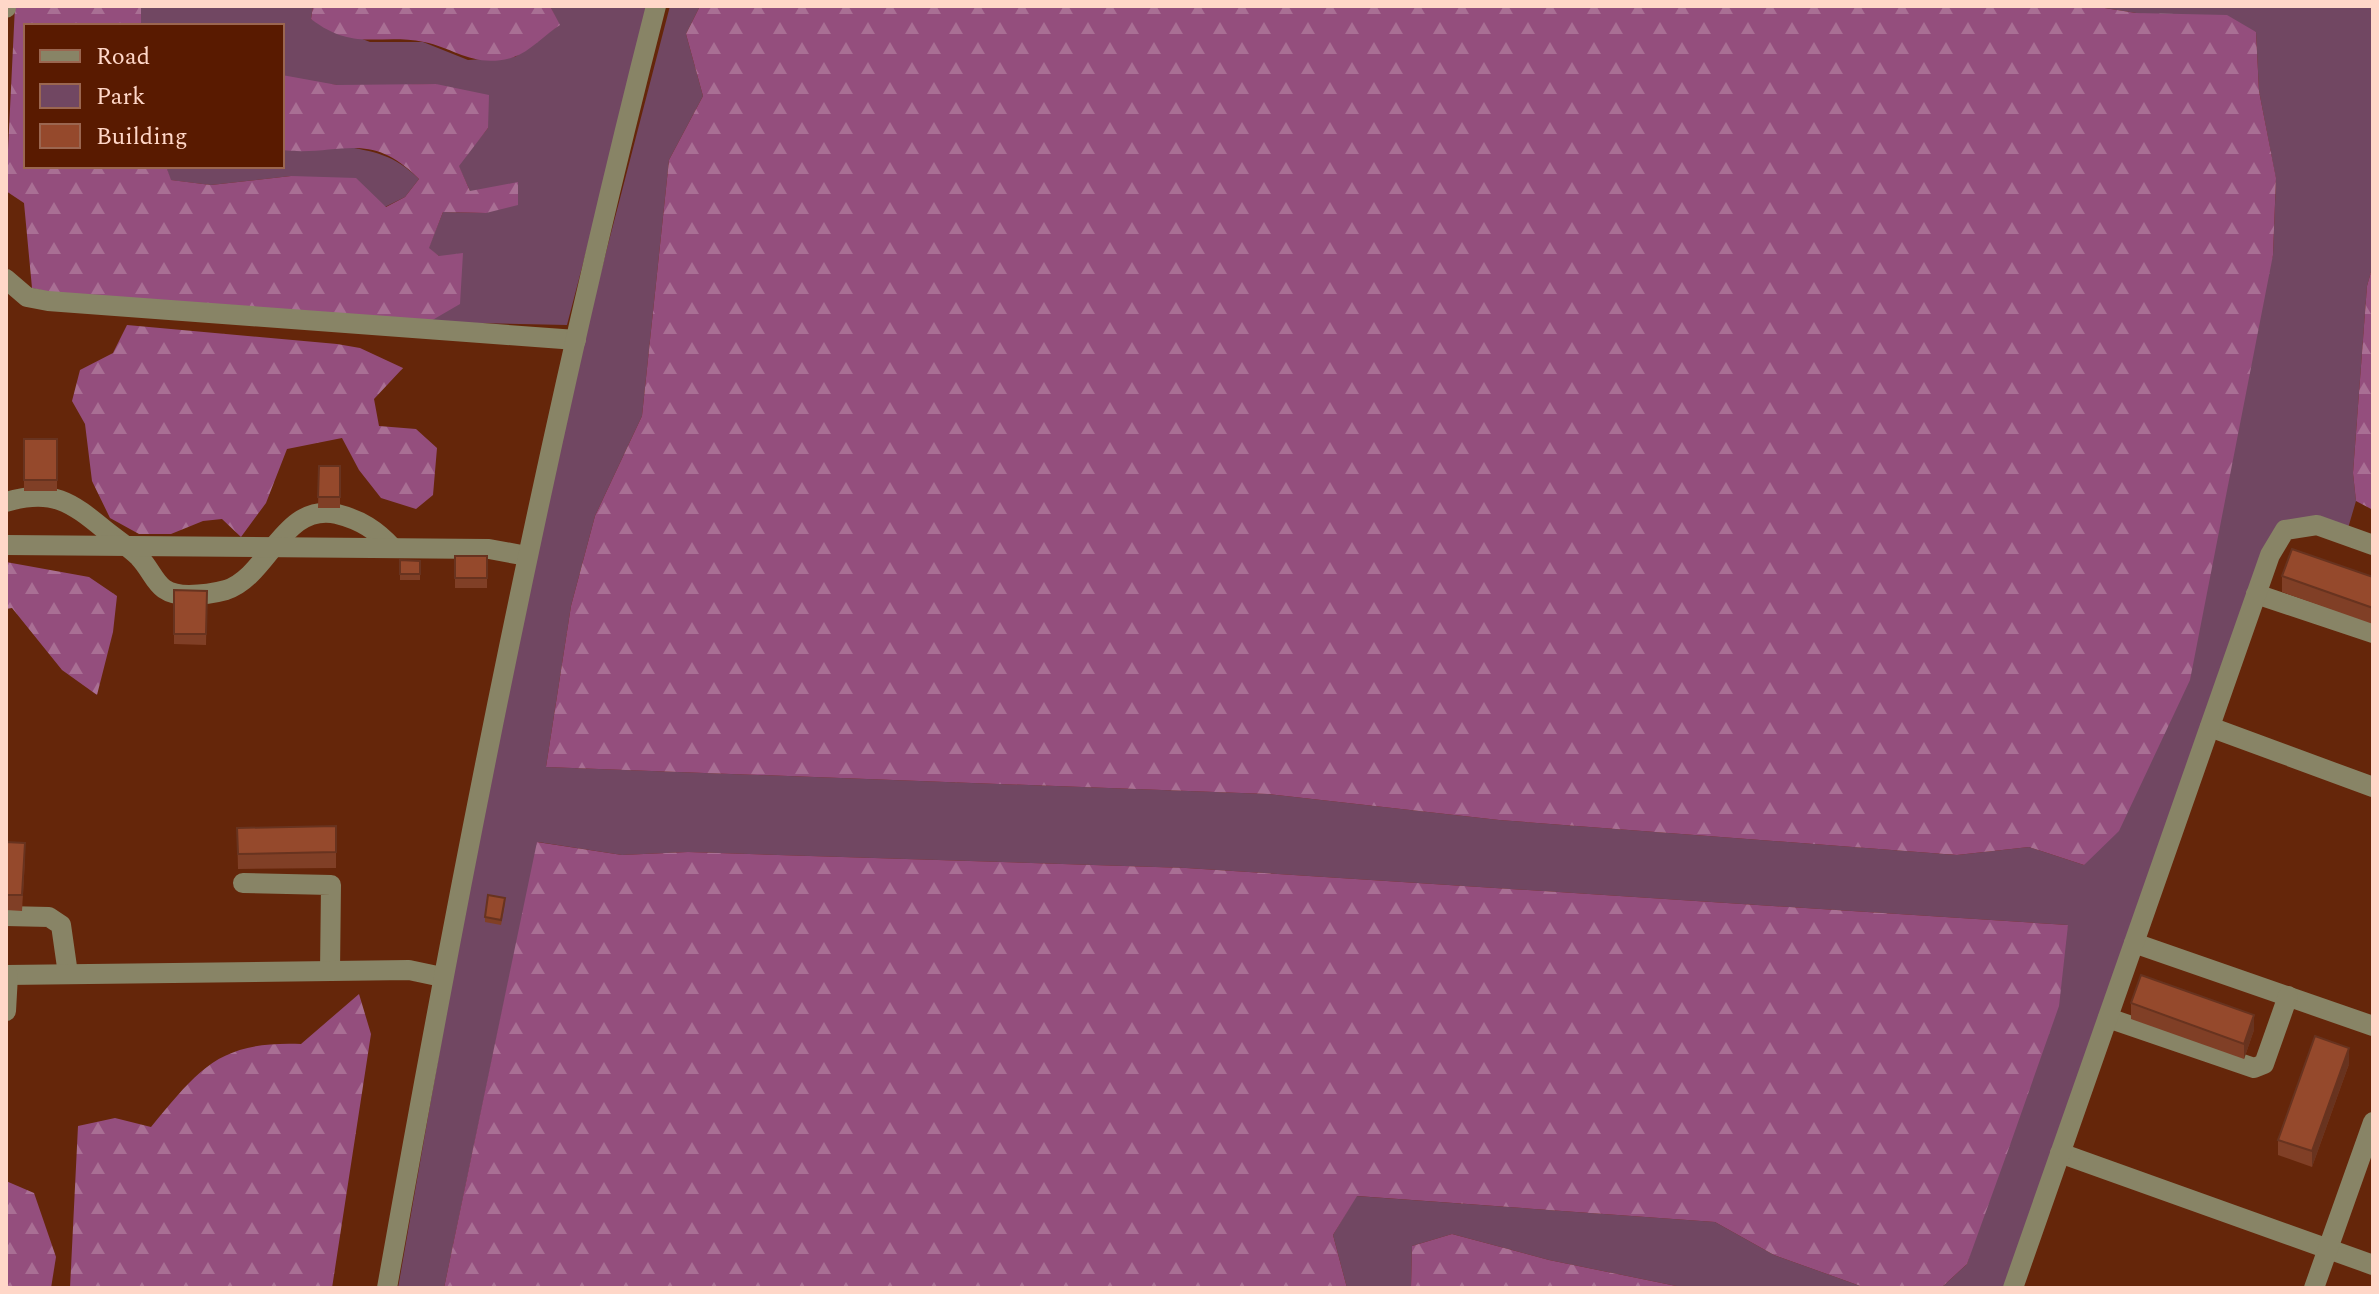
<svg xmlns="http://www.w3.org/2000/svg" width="2379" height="1294" viewBox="0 0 2379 1294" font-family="Spectral,serif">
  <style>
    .green { fill: #714762 }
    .forest { fill: url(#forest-firs) }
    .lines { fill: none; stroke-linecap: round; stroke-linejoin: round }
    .minor { stroke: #888466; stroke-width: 20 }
    .wall { fill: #803f26 }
    .shaded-wall { fill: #68331f }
    .building { fill: #95492c; stroke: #68331f; stroke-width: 2 }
  </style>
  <defs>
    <pattern id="forest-firs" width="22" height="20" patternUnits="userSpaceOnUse" patternTransform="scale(2)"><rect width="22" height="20" fill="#944e7d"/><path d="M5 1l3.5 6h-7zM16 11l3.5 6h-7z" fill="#a96f94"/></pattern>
  </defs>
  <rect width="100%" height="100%" fill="#65260a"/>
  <g class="green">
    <path d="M141 6H313L311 19 370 42H423L468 60 515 57 559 25 550 6H650L567 325 429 322 439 256 428 249 443 212 486 213 470 191 458 165 488 128 436 84C385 85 331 91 282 75V26H141Z"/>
    <polygon points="670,6 700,6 686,34 703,96 669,160 642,416 595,516 571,606 546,767 1268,794 1499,820 1957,855 2029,847 2084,865 2273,255 2276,179 2259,91 2256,32 2092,6 2373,6 2373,265 2367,286 2353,473 2356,501 2346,535 2285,530 2005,1288 1941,1288 1967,1264 2068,925 1186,868 688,852 622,855 538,842 444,1288 398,1288 486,786 584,337"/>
    <path d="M341 146C374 151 395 155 419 179L405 197 385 207 291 176 211 185 170 180 166 166H282V150Z"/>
    <polygon points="1356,1196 1715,1222 1774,1255 1866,1288 1686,1288 1549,1260 1452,1234 1412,1246 1411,1288 1347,1288 1333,1235"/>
  </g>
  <g class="forest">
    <path d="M15 6H141V26H26V166H166L171 180 211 185 291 176 356 178 386 207 405 197 419 179C369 128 339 157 282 150V75L337 85 436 84 489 95 488 128 459 166 470 191 518 182V205L486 213 443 212 429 248 439 256 463 253 460 304 429 322 49 292 32 288 24 203 6 191Z"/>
    <path d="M313 6H550L560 25C546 34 529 52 514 57 475 69 457 49 424 42 379 33 354 52 311 19Z"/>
    <polygon points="700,6 2092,6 2136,13 2227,15 2256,32 2259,91 2276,178 2273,255 2190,680 2119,831 2084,865 2029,847 1957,855 1499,820 1268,794 546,767 571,606 595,516 642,416 669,160 703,96 686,34"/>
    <polygon points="2373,265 2373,510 2356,501 2353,473 2367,286"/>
    <polygon points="127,325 337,344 360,348 403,368 374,399 379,426 416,429 437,448 433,495 416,509 381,498 359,470 342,438 287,449 266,503 241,537 222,519 203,521 171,534 139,534 110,518 92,481 85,424 72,401 80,370 113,353"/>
    <polygon points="6,562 89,577 117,596 113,632 97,695 62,670 12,608 6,609"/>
    <polygon points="537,842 622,855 688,852 1186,868 2068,925 2059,1006 2010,1145 1967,1264 1941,1288 1866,1288 1774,1255 1715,1222 1357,1196 1333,1235 1347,1288 444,1288"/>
    <path d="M359 994 371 1034 332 1288H70L78 1126 115 1118 151 1127C200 1068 219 1041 301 1044Z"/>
    <polygon points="6,1181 34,1193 56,1257 51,1288 6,1288"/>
    <polygon points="1452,1234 1549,1260 1686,1288 1411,1288 1412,1246"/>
  </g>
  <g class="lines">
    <g class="minor">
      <polyline points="6,8 6,6"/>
      <polyline points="6,279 27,297 48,301 576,340"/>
      <path d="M6 502C52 488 71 502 105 530 116 539 129 547 139 557 157 576 155 595 189 595 200 595 215 593 226 590 269 576 283 502 337 514 361 520 376 530 393 548"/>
      <polyline points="6,545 489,549 527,556"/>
      <polyline points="2256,594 2373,633"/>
      <polyline points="2210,727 2373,787"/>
      <polyline points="243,883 331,885 330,971"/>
      <polyline points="6,916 49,917 61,925 68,974"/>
      <polyline points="2134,943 2373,1026"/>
      <polyline points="6,975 409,970 442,977"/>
      <polyline points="6,1011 8,975"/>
      <polyline points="2108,1018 2254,1068 2264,1064 2288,996"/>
      <polyline points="2060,1153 2373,1265"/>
      <path d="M387 1288C463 858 548 429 656 6"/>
      <polyline points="2013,1288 2270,555 2285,530 2317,525 2373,545"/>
      <polyline points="2314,1288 2373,1122"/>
    </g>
  </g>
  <g class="wall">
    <rect x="24" y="439" width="33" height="52"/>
    <polygon points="319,466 340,466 340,508 318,508"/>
    <rect x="455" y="556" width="32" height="32"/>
    <polygon points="400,560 420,561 420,580 400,580"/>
    <polygon points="2282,576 2373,577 2373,624 2282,592"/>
    <polygon points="174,590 207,591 206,645 174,644"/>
    <polygon points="336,826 336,868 238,869 237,828"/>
    <polygon points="6,842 25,859 22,911 6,910"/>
    <polygon points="505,903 501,925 485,922 485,917"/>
    <polygon points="2131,1003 2254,1030 2244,1059 2131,1019"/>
    <polygon points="2349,1064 2312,1167 2278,1155 2278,1140"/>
  </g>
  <g class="shaded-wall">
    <polygon points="2254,1015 2254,1030 2244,1059 2244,1044"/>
    <polygon points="2349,1048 2349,1064 2312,1167 2312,1151"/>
  </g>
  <g class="building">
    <rect x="24" y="439" width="33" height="41"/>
    <polygon points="319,466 340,466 340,497 318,497"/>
    <polygon points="2292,549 2373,577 2373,608 2282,576"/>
    <rect x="455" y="556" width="32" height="22"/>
    <polygon points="400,560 420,561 420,574 400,574"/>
    <polygon points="174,590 207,591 206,634 174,634"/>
    <polygon points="336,826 336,852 238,854 237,828"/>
    <polygon points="6,842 25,843 22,895 6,895"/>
    <polygon points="488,895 505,898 501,920 485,917"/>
    <polygon points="2141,975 2254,1015 2244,1044 2131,1003"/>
    <polygon points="2315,1036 2349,1048 2312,1151 2278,1140"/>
  </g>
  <rect width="2379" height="1294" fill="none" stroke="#ffd7c8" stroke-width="16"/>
  <rect x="24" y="24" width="260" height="144" fill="#591a00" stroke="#9b6650" stroke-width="2"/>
  <rect x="40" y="50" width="40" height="12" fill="#888466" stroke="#9b6650" stroke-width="2"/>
  <text x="96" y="64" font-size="24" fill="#ffd7c8">Road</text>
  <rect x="40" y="84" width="40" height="24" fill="#714762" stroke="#9b6650" stroke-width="2"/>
  <text x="96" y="104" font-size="24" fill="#ffd7c8">Park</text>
  <rect x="40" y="124" width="40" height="24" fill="#95492c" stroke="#9b6650" stroke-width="2"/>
  <text x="96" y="144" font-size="24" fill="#ffd7c8">Building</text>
</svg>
